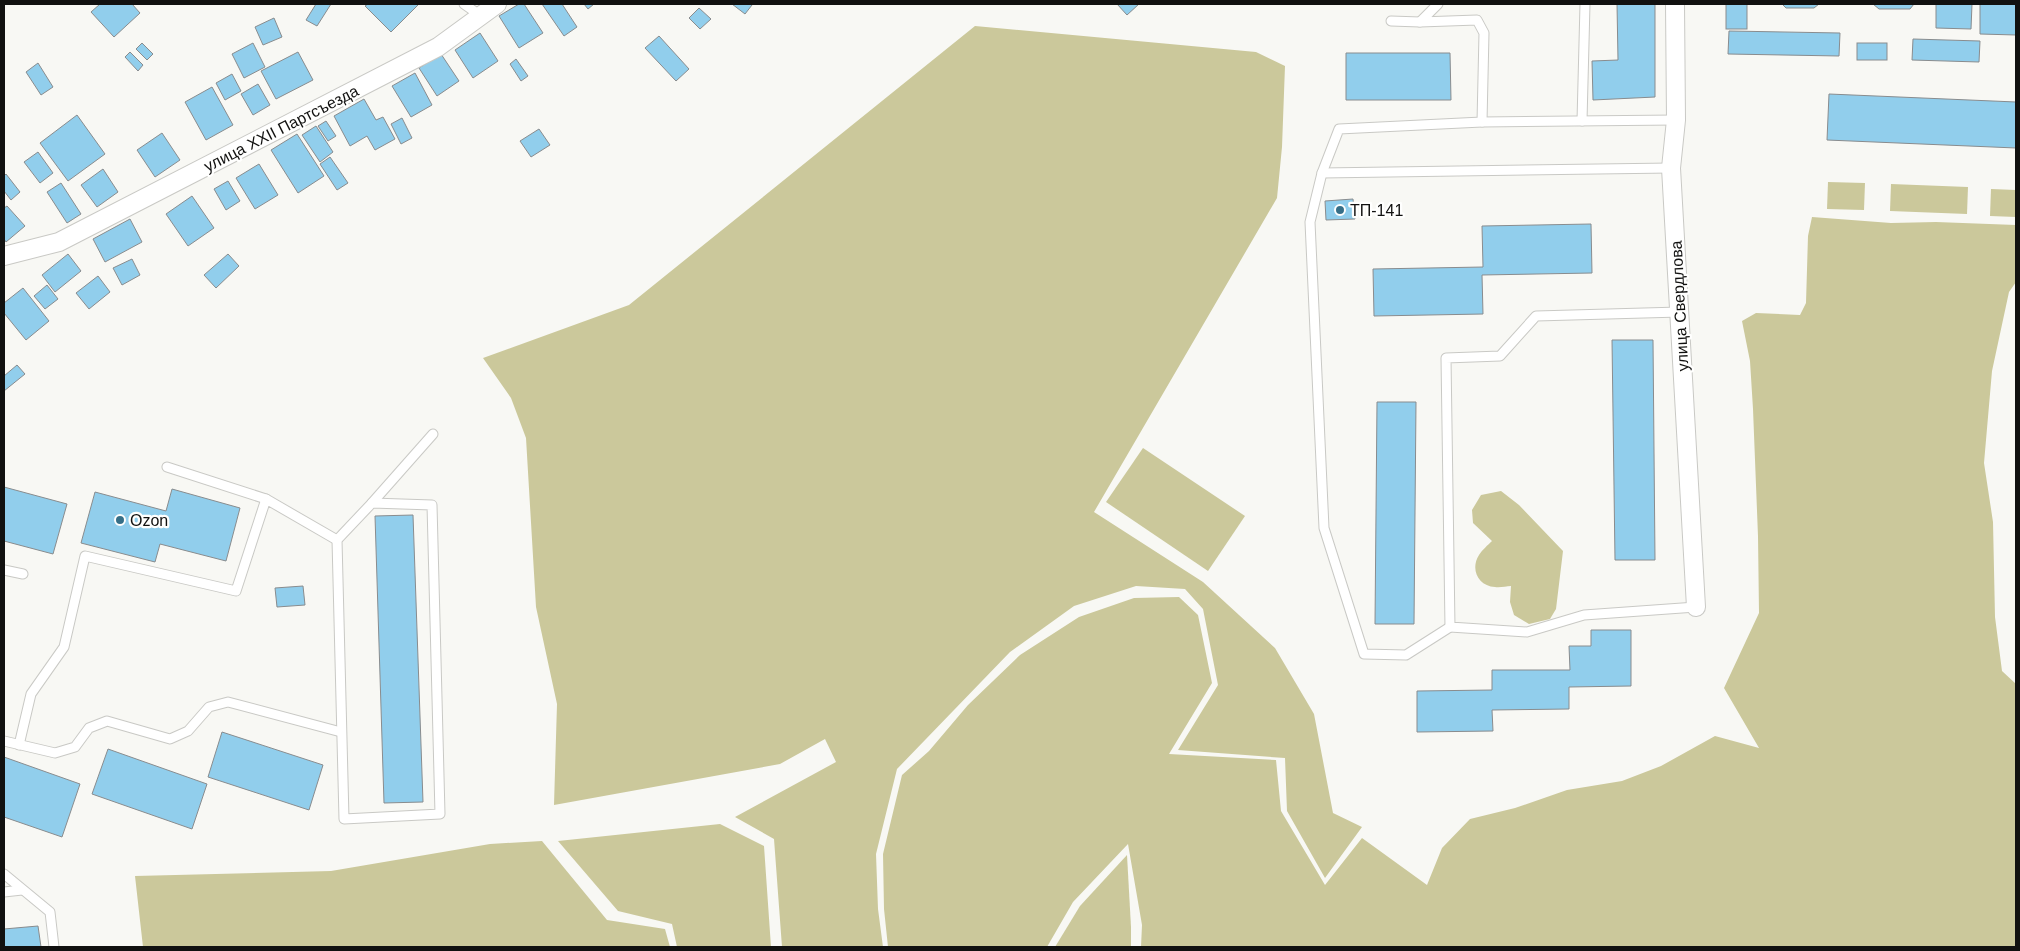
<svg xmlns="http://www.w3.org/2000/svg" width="2020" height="951" viewBox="0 0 2020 951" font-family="Arial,sans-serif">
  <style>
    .green { fill: #cbc89b }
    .building { fill: #91ceec; stroke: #898c8e }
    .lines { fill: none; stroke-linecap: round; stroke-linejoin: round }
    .service-casing { stroke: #c9c9c5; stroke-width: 11 }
    .minor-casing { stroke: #c9c9c5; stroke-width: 20 }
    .service { stroke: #fff; stroke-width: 9 }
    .minor { stroke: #fff; stroke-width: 18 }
    .poi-dot { fill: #366f88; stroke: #fffffe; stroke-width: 2 }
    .labels { text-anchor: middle; stroke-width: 4.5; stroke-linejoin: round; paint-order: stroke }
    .street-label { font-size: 16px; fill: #111110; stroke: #fffffe }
    .poi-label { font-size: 16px; fill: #111110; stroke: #fffffe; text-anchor: start }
  </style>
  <rect width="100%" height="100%" fill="#f8f8f4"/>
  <g class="green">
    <polygon points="975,26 1256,52 1285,66 1282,147 1277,198 1094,512 1203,582 1275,648 1314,714 1333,813 1362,827 1325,878 1287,811 1285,758 1178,750 1218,685 1203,609 1185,589 1136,586 1074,606 1010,652 897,769 876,854 878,909 883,947 782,947 774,839 735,817 836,762 825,739 780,764 554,805 557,704 536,607 526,438 511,398 483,358 629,305"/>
    <polygon points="1828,182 1865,183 1864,210 1827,209"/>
    <polygon points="1891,184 1968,187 1967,214 1890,211"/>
    <polygon points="1991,189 2016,190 2016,217 1990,216"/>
    <polygon points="1812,217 1891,223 1936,222 2016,225 2016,282 2009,292 1992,371 1984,463 1993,522 1995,617 2002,671 2016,684 2016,947 1141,947 1142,925 1128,844 1073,902 1047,947 888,947 884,909 883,854 902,775 929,751 968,705 1020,655 1079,617 1134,598 1179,597 1198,615 1212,683 1169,754 1276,760 1281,811 1325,885 1362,838 1427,885 1442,848 1470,819 1515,808 1567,790 1622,781 1661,766 1715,736 1759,748 1724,688 1759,613 1758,536 1753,409 1750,361 1742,321 1756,313 1800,315 1806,303 1808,236"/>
    <polygon points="1143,448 1245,516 1208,571 1106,502"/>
    <path d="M1501 491 1519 505 1563 551 1556 609 1550 619 1529 624 1514 615 1510 602 1511 586C1506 586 1500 588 1495 587 1478 586 1470 569 1479 555 1482 550 1488 545 1492 541L1473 523 1472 510 1481 495Z"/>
    <polygon points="720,824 764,846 771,947 677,947 672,924 618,911 558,841"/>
    <polygon points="542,841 607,920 665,929 670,947 143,947 135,876 331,871 490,844"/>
    <polygon points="1127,855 1131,927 1131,947 1055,947 1080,906"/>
  </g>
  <g class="building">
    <polygon points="100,4 132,4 140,13 114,37 91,12"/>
    <polygon points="316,4 331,4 317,26 306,20"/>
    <polygon points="368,4 416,4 418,5 391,32 365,6"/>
    <polygon points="519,4 524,4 543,33 519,48 499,16"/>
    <polygon points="542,4 562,4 577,27 564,36"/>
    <polygon points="584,4 594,4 588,9"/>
    <polygon points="732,4 750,4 752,5 745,14"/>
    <polygon points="1117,4 1139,4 1127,15"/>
    <polygon points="1617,4 1655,4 1655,97 1593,100 1592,61 1618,60"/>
    <rect x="1726" y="4" width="21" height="25"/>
    <polygon points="1782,4 1819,4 1814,8 1786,8"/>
    <polygon points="1873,4 1914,4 1910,9 1879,9"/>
    <polygon points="1936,4 1972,4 1971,29 1936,28"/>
    <polygon points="1980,4 2016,4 2016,35 1980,34"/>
    <polygon points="699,8 711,19 700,29 689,18"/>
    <polygon points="274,18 282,37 263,45 255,27"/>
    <polygon points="1729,31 1840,33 1839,56 1728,54"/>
    <polygon points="480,33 498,61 473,78 455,50"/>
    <polygon points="659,36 689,69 676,81 645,48"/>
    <polygon points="1913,39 1980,41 1979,62 1912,60"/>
    <polygon points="142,43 153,54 147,60 136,49"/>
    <polygon points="253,43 265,67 244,78 232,54"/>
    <rect x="1857" y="43" width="30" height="17"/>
    <polygon points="130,52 143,65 138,71 125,57"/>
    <polygon points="298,52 313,80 276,99 261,71"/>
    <polygon points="1346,53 1450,53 1451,100 1346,100"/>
    <polygon points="441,54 459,81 437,96 419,68"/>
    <polygon points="516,59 528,76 521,81 510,64"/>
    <polygon points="38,63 53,87 41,95 26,72"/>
    <polygon points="415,73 432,105 411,117 392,86"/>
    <polygon points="232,74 241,91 225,100 216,83"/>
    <polygon points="258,84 270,105 253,115 241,94"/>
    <polygon points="212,87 233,125 206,140 185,102"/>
    <polygon points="1829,94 2016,102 2016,148 1827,140"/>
    <polygon points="364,99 376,120 383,117 395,139 375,150 367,136 350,146 334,116"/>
    <polygon points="77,115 105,154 68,181 40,143"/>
    <polygon points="402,118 412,138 401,144 391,124"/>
    <polygon points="326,121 336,136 328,141 318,126"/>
    <polygon points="316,126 333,152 320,162 302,135"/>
    <polygon points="539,129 550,145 531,157 520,141"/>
    <polygon points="162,133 180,160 155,177 137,150"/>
    <polygon points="297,134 324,176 298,193 271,150"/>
    <polygon points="38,152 53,173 40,183 24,162"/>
    <polygon points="330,157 348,183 337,190 320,164"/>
    <polygon points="259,164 278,195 255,209 236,178"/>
    <polygon points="103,169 118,192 97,207 81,185"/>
    <polygon points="6,174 20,192 11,200 4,191 4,176"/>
    <polygon points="228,181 240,201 226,210 214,189"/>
    <polygon points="61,183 81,214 67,223 47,192"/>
    <polygon points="192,196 214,228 188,246 166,214"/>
    <polygon points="1353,199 1355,219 1326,220 1325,201"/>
    <polygon points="7,206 25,226 6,242 4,239 4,208"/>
    <polygon points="130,219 142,242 105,262 93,239"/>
    <polygon points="1591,224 1592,273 1482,275 1483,314 1374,316 1373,269 1483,267 1482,226"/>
    <polygon points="68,254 81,271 55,292 42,275"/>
    <polygon points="228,254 239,266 216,288 204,275"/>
    <polygon points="132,259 140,275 122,285 113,268"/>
    <polygon points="98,276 110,292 89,309 76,293"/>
    <polygon points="47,285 58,299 45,309 34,296"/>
    <polygon points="23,288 49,321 26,340 4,313 4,303"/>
    <polygon points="1612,340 1653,340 1655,560 1615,560"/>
    <polygon points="17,365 25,374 4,391 4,376"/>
    <polygon points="1377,402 1416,402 1414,624 1375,624"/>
    <polygon points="4,487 67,504 53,554 4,541"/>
    <polygon points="172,489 240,508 226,561 160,544 155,562 81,543 95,492 166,511"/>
    <polygon points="413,515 423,802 384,803 375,516"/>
    <polygon points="303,586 305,605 277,607 275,588"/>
    <polygon points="1591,630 1631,630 1631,686 1569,687 1569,709 1492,710 1493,731 1417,732 1417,691 1492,690 1492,670 1570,670 1569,646 1591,646"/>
    <polygon points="222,732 323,765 309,810 208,777"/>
    <polygon points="108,749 207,784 192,829 92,794"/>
    <polygon points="4,757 80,784 62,837 4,817"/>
    <polygon points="38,926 41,947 4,947 4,929"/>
  </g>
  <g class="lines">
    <defs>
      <g id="service">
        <polyline points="464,4 481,16"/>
        <polyline points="1438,4 1420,22 1477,20 1484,33 1482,122"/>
        <polyline points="1391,21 1420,22"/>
        <polyline points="1582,121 1585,4"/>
        <polyline points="1322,173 1671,168"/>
        <polyline points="1680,312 1536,316 1500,356 1446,358 1450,627 1527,632 1584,615 1696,607"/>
        <polyline points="167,467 266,499"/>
        <polygon points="372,503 432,505 440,814 344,819 337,540"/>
        <polyline points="372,503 433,434"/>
        <polyline points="4,570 23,574"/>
        <polyline points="1450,627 1406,655 1364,654 1324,528 1310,222 1322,173 1339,129 1482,122 1676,120"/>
        <polyline points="4,741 55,753 75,747 89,728 107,721 170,739 188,731 209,707 228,702 341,732"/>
        <polyline points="19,745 31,694 64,647 85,556 236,591 266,499 337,540"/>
        <polyline points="4,874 50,912 54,947"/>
        <polyline points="4,892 22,890"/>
      </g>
      <g id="minor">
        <polyline points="1675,4 1676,120 1671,168 1696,607"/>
        <polyline points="4,256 59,242 438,47 497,4"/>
      </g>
    </defs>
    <use href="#service" class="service-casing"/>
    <use href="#minor" class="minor-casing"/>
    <use href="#service" class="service"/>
    <use href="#minor" class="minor"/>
  </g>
  <g class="poi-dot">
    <circle cx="1340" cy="210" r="5"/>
    <circle cx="120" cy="520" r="5"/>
  </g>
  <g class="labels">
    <g class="street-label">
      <text transform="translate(281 128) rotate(-27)" y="6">улица XXII Партсъезда</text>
      <text transform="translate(1679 306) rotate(-93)" y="6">улица Свердлова</text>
    </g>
    <g class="poi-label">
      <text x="1350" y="216">ТП-141</text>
      <text x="130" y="526">Ozon</text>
    </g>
  </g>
  <rect width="2020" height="951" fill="none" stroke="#111110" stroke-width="10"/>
</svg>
